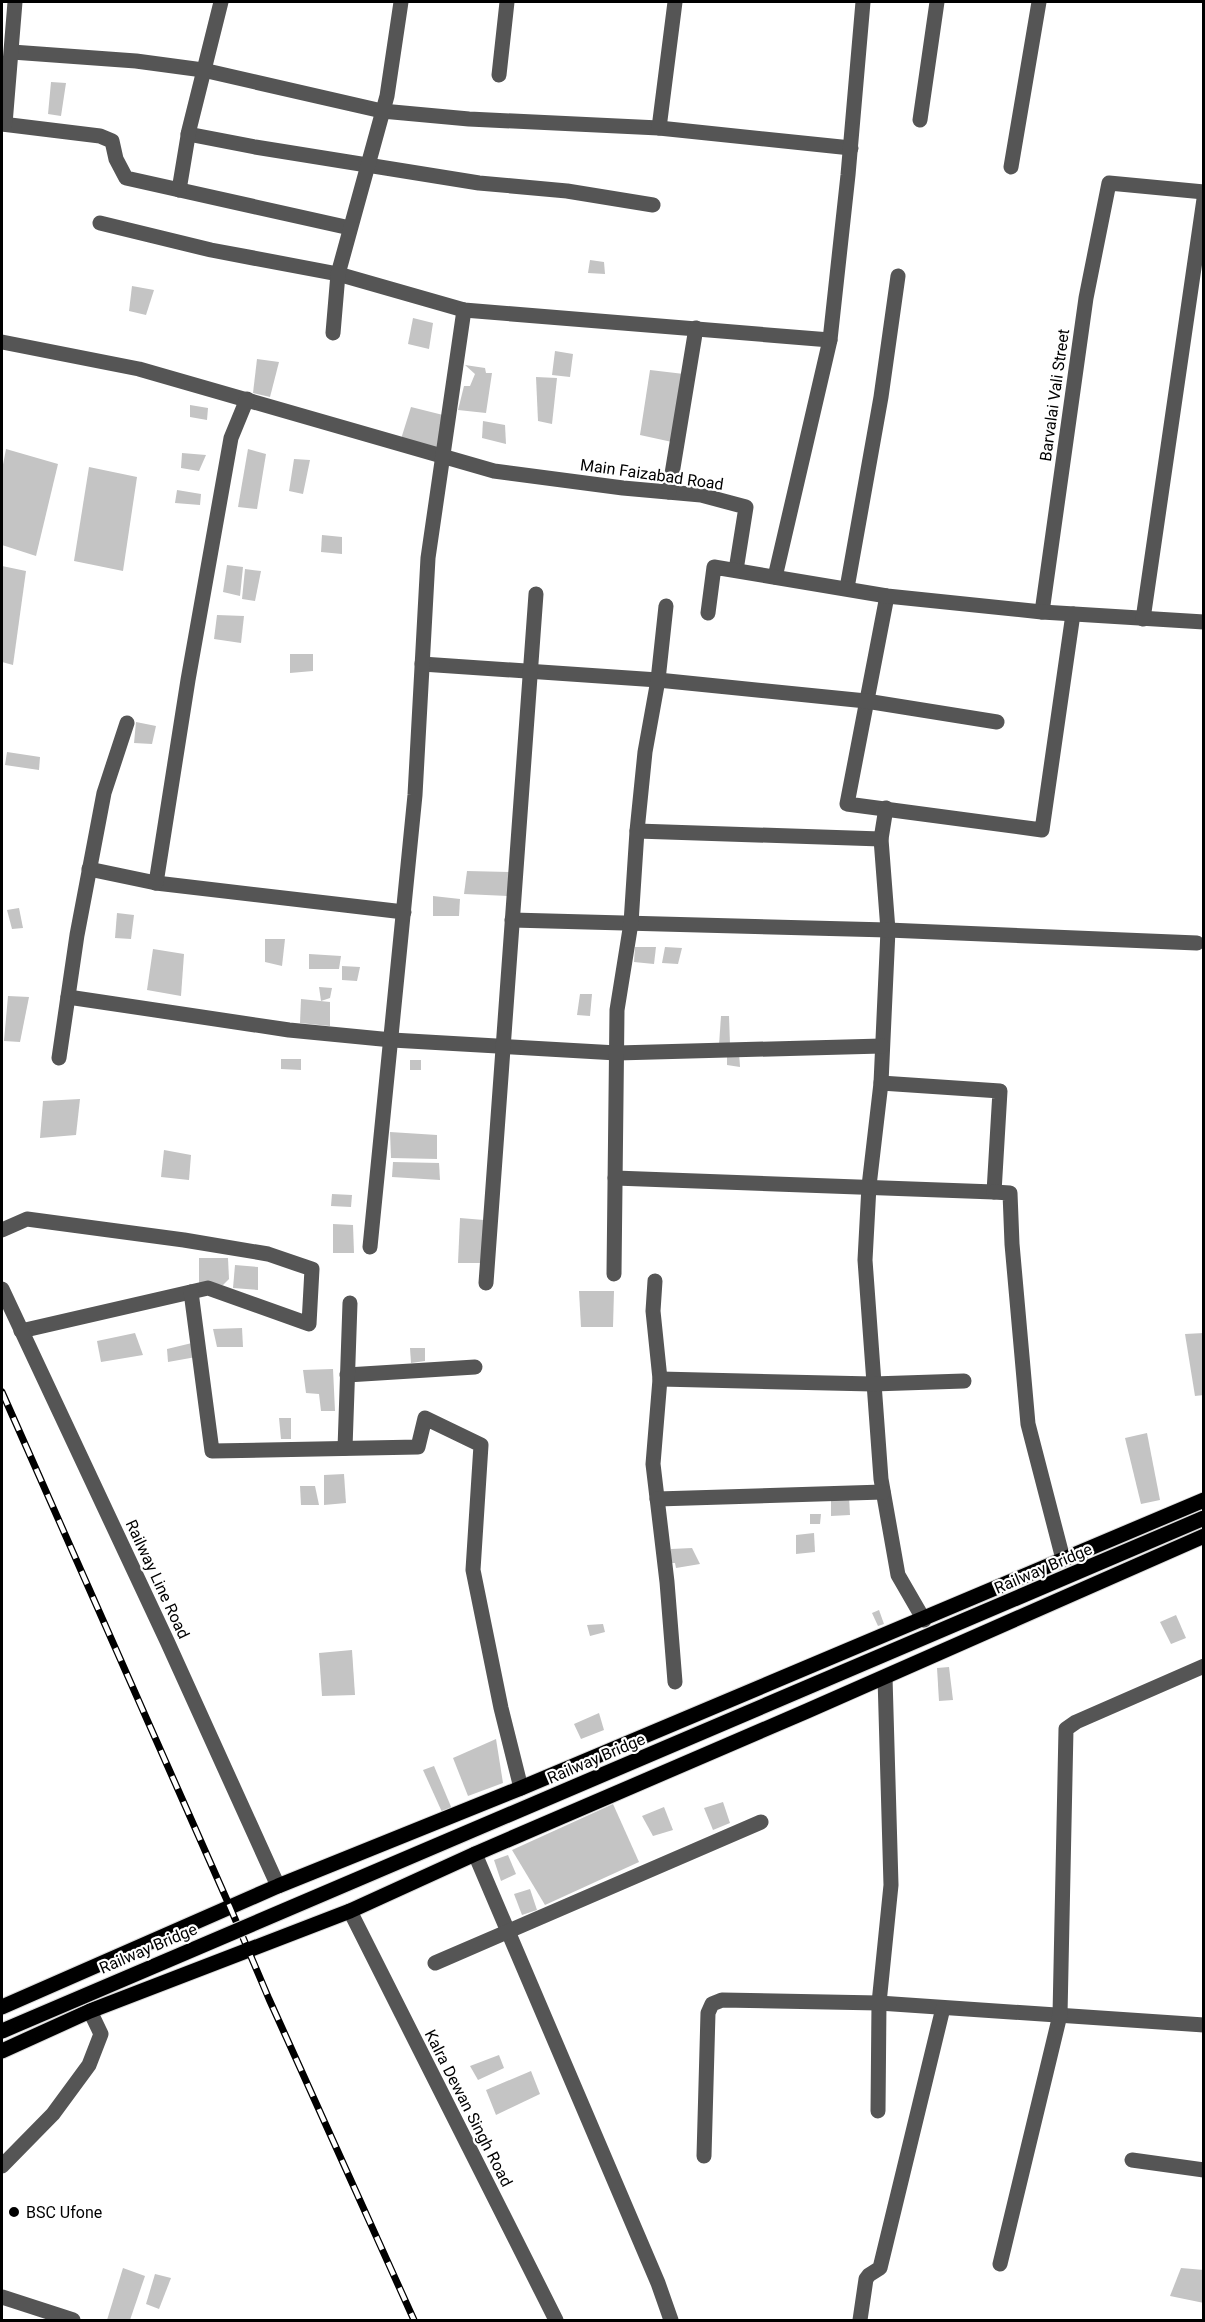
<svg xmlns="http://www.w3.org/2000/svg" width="1205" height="2322" viewBox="0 0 1205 2322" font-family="Roboto,sans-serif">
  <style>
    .building { fill: #c4c4c4 }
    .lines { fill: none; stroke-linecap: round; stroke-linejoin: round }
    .major-casing { stroke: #dbdbdb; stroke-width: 17 }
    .minor { stroke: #555; stroke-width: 15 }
    .major { stroke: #000; stroke-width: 15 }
    .rail-casing { stroke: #000; stroke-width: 7 }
    .rail { stroke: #fff; stroke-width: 4.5; stroke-dasharray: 14; stroke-linecap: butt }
    .major-bridge-casing { stroke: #dbdbdb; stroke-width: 17; stroke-linecap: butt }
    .major-bridge { stroke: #000; stroke-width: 15 }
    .poi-dot { fill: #000; stroke: #fff; stroke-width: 2 }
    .labels { text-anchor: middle; stroke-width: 4.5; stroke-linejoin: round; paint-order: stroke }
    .street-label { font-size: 16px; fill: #000; stroke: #fff }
    .poi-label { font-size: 16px; fill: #000; stroke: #fff; text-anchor: start }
  </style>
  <rect width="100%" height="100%" fill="#fff"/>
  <g class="building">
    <polygon points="51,82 66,83 61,116 48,114"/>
    <polygon points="590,260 604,262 605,274 588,273"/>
    <polygon points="132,286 154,290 146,315 129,311"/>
    <polygon points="413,318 433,323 429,349 408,344"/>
    <polygon points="555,351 573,354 570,377 552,375"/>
    <polygon points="257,359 279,362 270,397 253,393"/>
    <polygon points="465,365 485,368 486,373 492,373 486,413 458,410 464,386 470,386 475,374"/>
    <polygon points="650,370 684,374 672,442 640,435"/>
    <polygon points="536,377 557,378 552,424 538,421"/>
    <polygon points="190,405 208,408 207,420 190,417"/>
    <polygon points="411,407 443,415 437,448 401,439"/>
    <polygon points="483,421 505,425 506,444 482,438"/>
    <polygon points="6,449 58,464 36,556 2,545 2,470"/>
    <polygon points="248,449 266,454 257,509 238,507"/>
    <polygon points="182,453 206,455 199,471 181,468"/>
    <polygon points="294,459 310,460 303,494 289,491"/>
    <polygon points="89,467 137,477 123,571 74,561"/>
    <polygon points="177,490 201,494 200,505 175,503"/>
    <polygon points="322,535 342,537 342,554 321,552"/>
    <polygon points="227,565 243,567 240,596 223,592"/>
    <polygon points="2,566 26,571 13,665 2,662"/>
    <polygon points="245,569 261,571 255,601 242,599"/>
    <polygon points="217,615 244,616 241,643 214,639"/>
    <polygon points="290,654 313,654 313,671 290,673"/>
    <polygon points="136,722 156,726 152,744 134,743"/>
    <polygon points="7,752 40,757 39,770 5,765"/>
    <polygon points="467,871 509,872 508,896 464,894"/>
    <polygon points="433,896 460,899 459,916 433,916"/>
    <polygon points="19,908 23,928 12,929 7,910"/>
    <polygon points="117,913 134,915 131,939 115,938"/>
    <polygon points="265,939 285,939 282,966 265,962"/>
    <polygon points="635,947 656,947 654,964 634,962"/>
    <polygon points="665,947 682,948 678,964 662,963"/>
    <polygon points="153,949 184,954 181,996 147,990"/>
    <polygon points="309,954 341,956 339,969 309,969"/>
    <polygon points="342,966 360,967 357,981 342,980"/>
    <polygon points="319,987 332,988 330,998 321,1001"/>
    <polygon points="580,994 592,994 590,1016 577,1015"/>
    <polygon points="8,996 29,997 20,1042 4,1041"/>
    <polygon points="301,999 330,1002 330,1026 300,1023"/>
    <polygon points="721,1016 729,1016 730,1044 719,1045"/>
    <polygon points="727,1052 739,1052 740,1067 727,1065"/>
    <polygon points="281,1059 301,1059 301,1070 281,1069"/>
    <rect x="410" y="1060" width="11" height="10"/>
    <polygon points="80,1099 76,1135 40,1138 43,1101"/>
    <polygon points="390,1132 437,1135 437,1159 391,1158"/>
    <polygon points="164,1150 191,1155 189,1180 161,1177"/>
    <polygon points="393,1162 439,1163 440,1180 392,1177"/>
    <polygon points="332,1194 352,1195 351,1207 331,1206"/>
    <polygon points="460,1218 484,1220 481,1263 458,1263"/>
    <polygon points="333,1224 353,1225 354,1253 333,1253"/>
    <polygon points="199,1258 228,1258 229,1279 223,1285 199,1283"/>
    <polygon points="235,1265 258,1267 258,1290 233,1288"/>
    <polygon points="579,1291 614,1291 613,1327 581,1327"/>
    <polygon points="242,1328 243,1347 217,1347 213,1329"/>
    <polygon points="135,1333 143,1355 101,1362 97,1341"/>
    <polygon points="1204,1333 1204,1395 1195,1396 1185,1334"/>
    <polygon points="192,1343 196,1357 168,1362 167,1349"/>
    <polygon points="410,1348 425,1348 425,1361 411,1363"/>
    <polygon points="333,1369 335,1411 321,1411 319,1394 306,1393 303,1370"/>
    <polygon points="279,1418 291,1418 291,1439 281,1439"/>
    <polygon points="1147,1433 1160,1500 1141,1504 1125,1438"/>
    <polygon points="344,1474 346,1503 324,1505 324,1475"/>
    <polygon points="300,1486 315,1486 319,1505 301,1505"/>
    <polygon points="849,1496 850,1515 831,1516 831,1497"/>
    <polygon points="810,1514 821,1514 820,1524 810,1524"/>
    <polygon points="814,1533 815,1552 796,1554 796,1535"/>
    <polygon points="692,1548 700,1564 676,1568 675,1563 671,1563 671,1549"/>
    <polygon points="879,1610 884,1624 878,1626 872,1613"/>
    <polygon points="1176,1615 1186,1638 1171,1644 1160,1622"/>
    <polygon points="603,1624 605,1632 590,1636 587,1625"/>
    <polygon points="352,1650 355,1695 322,1696 319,1653"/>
    <polygon points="949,1667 953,1700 939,1701 937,1668"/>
    <polygon points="599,1713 604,1730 581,1739 574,1724"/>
    <polygon points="496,1739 503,1783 468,1796 453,1758"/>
    <polygon points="434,1766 452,1809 442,1812 423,1770"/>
    <polygon points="723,1802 730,1823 713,1830 704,1808"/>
    <polygon points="613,1804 639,1862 545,1905 512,1850"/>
    <polygon points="664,1807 673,1830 653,1836 642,1816"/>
    <polygon points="508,1855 516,1874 501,1881 494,1860"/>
    <polygon points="530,1889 537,1910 522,1915 514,1894"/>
    <polygon points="499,2055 504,2068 478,2080 470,2066"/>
    <polygon points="531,2071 540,2094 496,2115 486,2090"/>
    <polygon points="123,2268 145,2276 130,2320 107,2320"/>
    <polygon points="1181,2268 1204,2270 1204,2303 1170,2296"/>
    <polygon points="155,2274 171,2278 159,2309 146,2304"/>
  </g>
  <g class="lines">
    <defs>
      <g id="major">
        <polyline points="2,2007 278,1886 521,1788 1204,1500"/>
        <polyline points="2,2051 90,2011 350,1911 475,1854 807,1711 1204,1536"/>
      </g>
    </defs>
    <use href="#major" class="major-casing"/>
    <g class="minor">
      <polyline points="12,52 136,61 203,70 382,111 469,119 659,128 851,148"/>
      <polyline points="499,75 507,2"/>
      <polyline points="920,120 937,2"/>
      <polyline points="2,124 100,136 112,141 116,159 126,178 350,228"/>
      <polyline points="5,124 15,2"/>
      <polyline points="659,128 675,2"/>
      <polyline points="188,134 255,147 479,183 567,191 653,205"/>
      <polyline points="1011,167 1039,2"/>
      <polyline points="179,190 189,130 221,2"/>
      <polyline points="100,223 211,250 338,274 464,310 830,340"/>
      <polyline points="333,333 338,274 387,96 401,2"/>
      <polyline points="2,342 139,369 494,471 623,488 701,495 746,507 736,570"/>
      <polyline points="669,492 696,328"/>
      <polyline points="775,577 830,340 848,175 863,2"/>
      <polyline points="847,588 881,397 898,276"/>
      <polyline points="887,596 847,804 1042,830 1073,614"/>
      <polyline points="1042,612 1086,298 1109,183 1204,192"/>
      <polyline points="708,613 714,567 887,596 1042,612 1204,622"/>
      <polyline points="1143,619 1204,199"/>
      <polyline points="422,664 658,680 866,701 997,722"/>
      <polyline points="886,808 881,839 888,930 881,1083 869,1186 865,1260 881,1479 898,1575 924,1620"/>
      <polyline points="637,831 881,839"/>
      <polyline points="89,869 156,883 404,912"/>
      <polyline points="156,883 188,680 231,438 247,399"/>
      <polyline points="512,920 888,930 1197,943"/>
      <polyline points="68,997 289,1030 392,1040 617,1053 882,1046"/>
      <polyline points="59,1058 77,935 104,793 127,723"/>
      <polyline points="615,1178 994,1192 1000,1091 881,1083"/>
      <polyline points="994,1192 1010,1193 1012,1244 1028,1424 1063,1559"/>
      <polyline points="2,1230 27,1219 184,1240 268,1254 312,1269 309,1324 208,1288 21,1331"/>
      <polyline points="370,1247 415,795 428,558 464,310"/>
      <polyline points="614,1274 617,1010 631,923 637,831 645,752 658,680 666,606"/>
      <polyline points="655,1281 653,1311 660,1379 653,1464 667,1582 675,1682"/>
      <polyline points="486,1283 536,594"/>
      <polyline points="2,1289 167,1641 278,1886"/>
      <polyline points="191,1292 212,1451 418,1447 425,1418 481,1445 473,1570 501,1708 521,1788"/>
      <polyline points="347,1375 475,1367"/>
      <polyline points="660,1379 873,1384 964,1381"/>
      <polyline points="345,1448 350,1303"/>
      <polyline points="657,1499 883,1492"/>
      <polyline points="475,1854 658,2283 671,2320"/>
      <polyline points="350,1911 556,2320"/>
      <polyline points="435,1963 761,1822"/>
      <polyline points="878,2111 879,2003 891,1885 885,1677"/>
      <polyline points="704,2156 708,2013 712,2004 722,2000 879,2003 1204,2025"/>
      <polyline points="1132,2160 1204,2170"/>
      <polyline points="2,2166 53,2114 89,2065 101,2034 90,2011"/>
      <polyline points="1000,2264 1060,2015 1066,1729 1076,1722 1204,1666"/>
      <polyline points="2,2297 73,2320"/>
      <polyline points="860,2320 866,2279 869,2275 880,2268 943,2008"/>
    </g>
    <use href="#major" class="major"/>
    <defs>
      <polyline id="rail" points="2,1392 230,1907 269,1999 414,2320"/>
    </defs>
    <use href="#rail" class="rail-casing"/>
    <use href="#rail" class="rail"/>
    <defs>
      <polyline id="major-bridge" points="2,2031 1204,1518"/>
    </defs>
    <use href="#major-bridge" class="major-bridge-casing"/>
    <use href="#major-bridge" class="major-bridge"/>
  </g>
  <circle class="poi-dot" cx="14" cy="2212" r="6"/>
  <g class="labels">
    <g class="street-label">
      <text transform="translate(1054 395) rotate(-82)" y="6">Barvalai Vali Street</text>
      <text transform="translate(652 474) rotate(8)" y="6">Main Faizabad Road</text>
      <text transform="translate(1043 1568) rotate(-23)" y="6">Railway Bridge</text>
      <text transform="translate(158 1579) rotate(65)" y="6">Railway Line Road</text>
      <text transform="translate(596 1758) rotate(-23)" y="6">Railway Bridge</text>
      <text transform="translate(148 1948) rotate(-23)" y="6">Railway Bridge</text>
      <text transform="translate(469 2108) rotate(63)" y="6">Kalra Dewan Singh Road</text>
    </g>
    <g class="poi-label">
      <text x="26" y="2218">BSC Ufone</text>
    </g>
  </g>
  <rect width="1205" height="2322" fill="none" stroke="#000000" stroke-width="6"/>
</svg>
